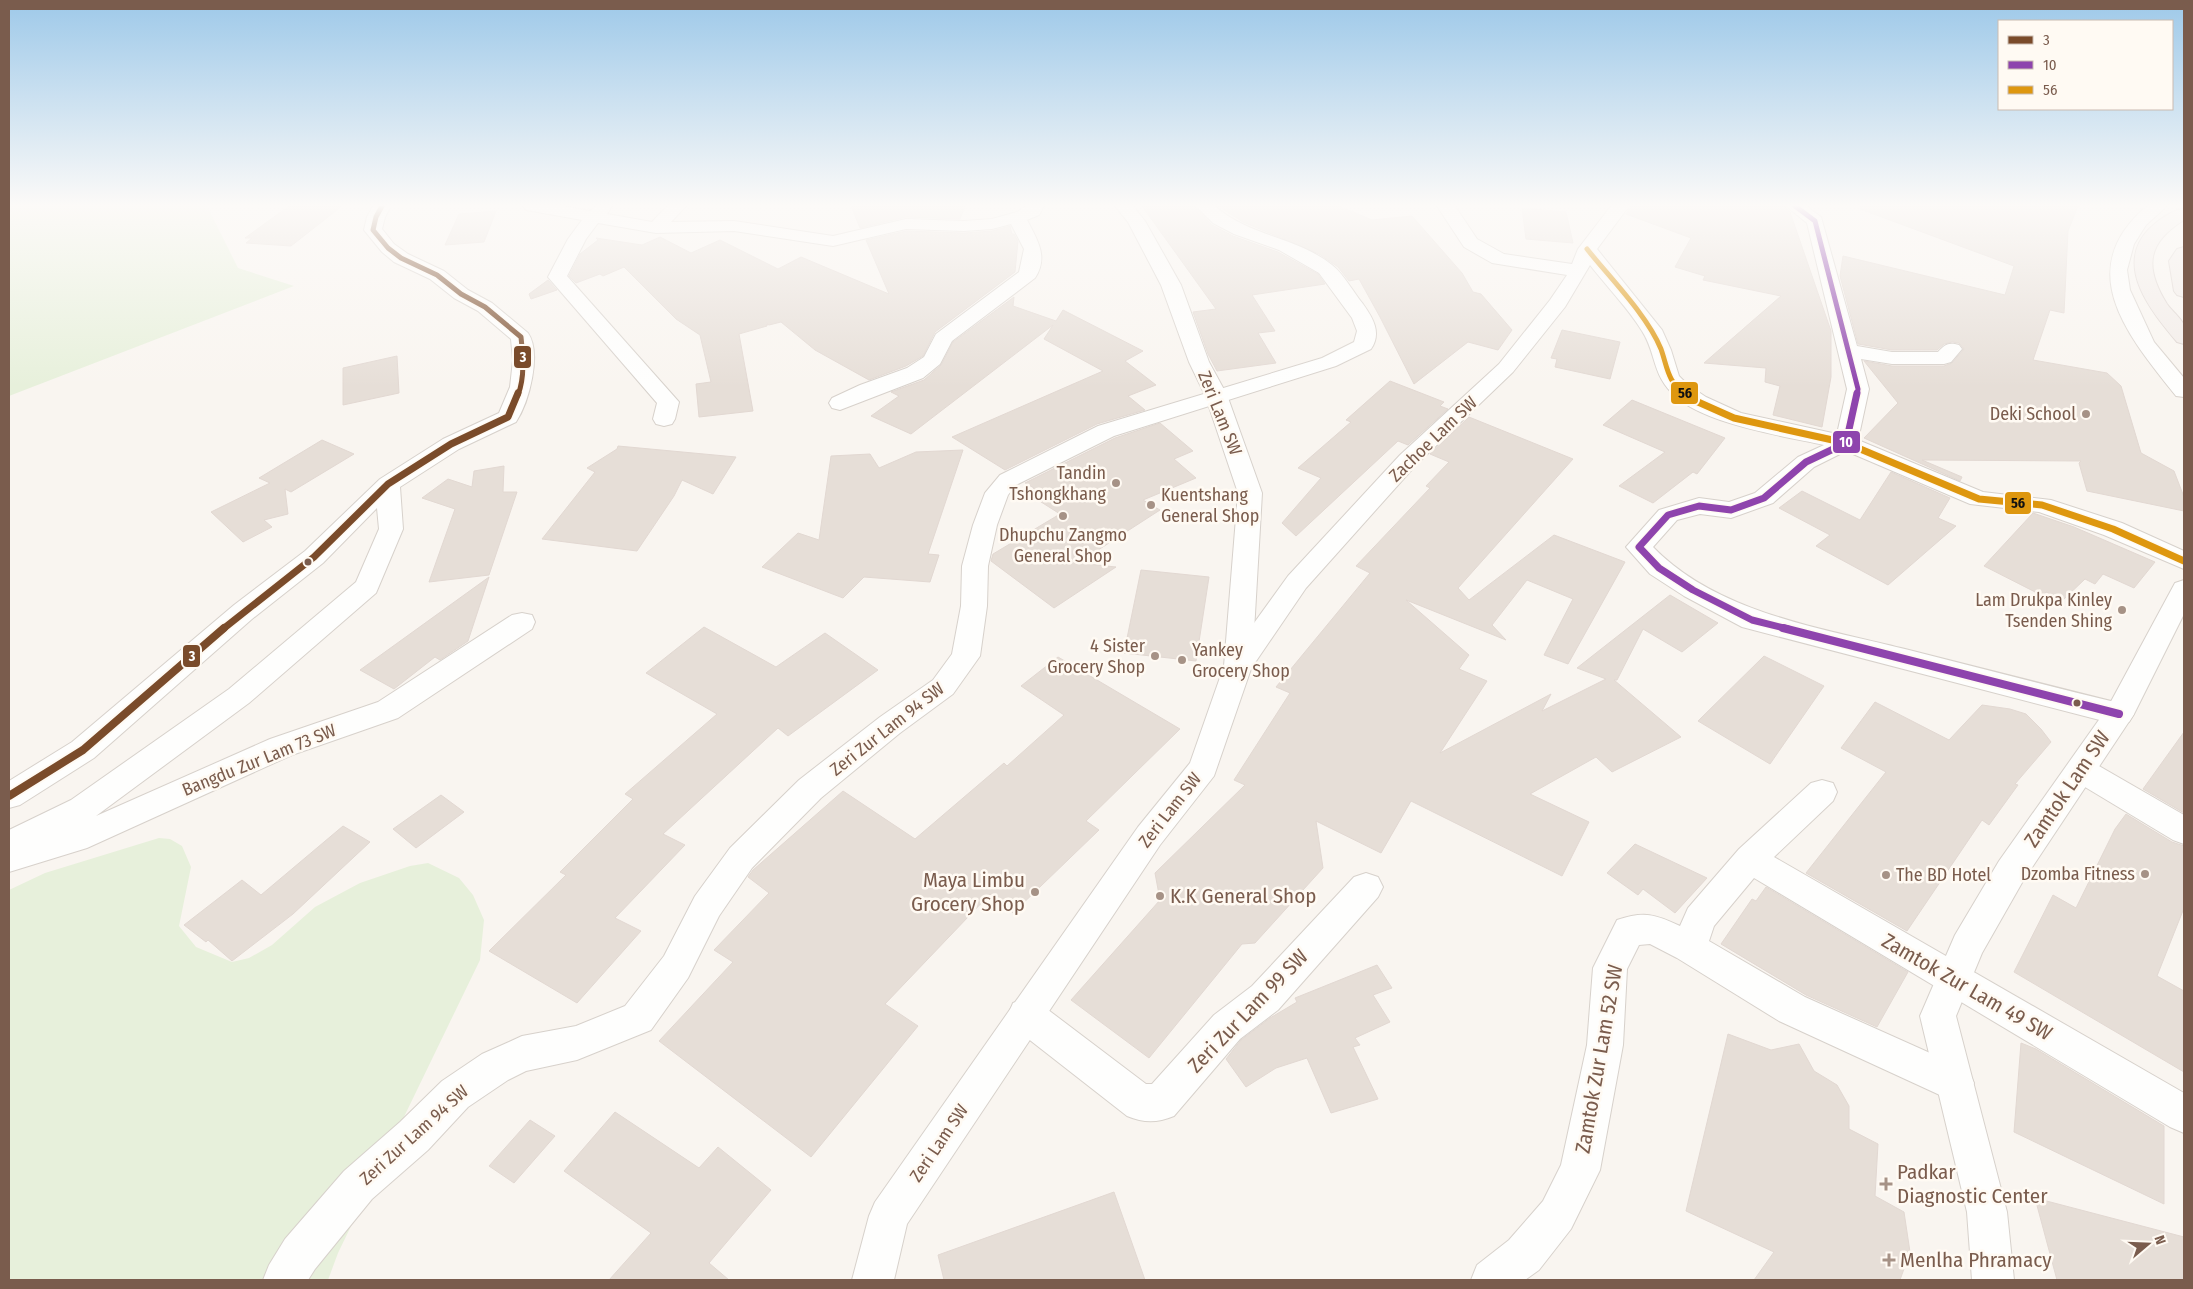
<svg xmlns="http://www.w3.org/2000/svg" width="2193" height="1289" viewBox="0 0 2193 1289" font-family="'Fira Sans Condensed',sans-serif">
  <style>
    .green { fill: #e7f0db }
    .building { fill: #e6ded7; stroke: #e2d8d2 }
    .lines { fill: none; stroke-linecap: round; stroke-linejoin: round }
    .minor-casing { stroke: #d7d1cb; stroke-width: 2 }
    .tertiary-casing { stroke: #d7d1cb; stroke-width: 2 }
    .trunk-casing { stroke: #dad1cc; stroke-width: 2 }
    .minor { fill: #fefefd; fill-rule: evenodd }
    .tertiary { fill: #fefefd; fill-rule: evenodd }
    .trunk { fill: #f2ece8; fill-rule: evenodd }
    .bus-1-far2-casing { stroke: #fffaf3; stroke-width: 8 }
    .bus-1-far1-casing { stroke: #fffaf3; stroke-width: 10 }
    .bus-1-casing { stroke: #fffaf3; stroke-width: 12 }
    .bus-2-far2-casing { stroke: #fffaf3; stroke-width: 8 }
    .bus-2-far1-casing { stroke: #fffaf3; stroke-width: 10 }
    .bus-2-casing { stroke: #fffaf3; stroke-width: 12 }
    .bus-3-far1-casing { stroke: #fffaf3; stroke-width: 8 }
    .bus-3-casing { stroke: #fffaf3; stroke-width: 10 }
    .bus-1-far2 { stroke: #7a4b2a; stroke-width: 5 }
    .bus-1-far1 { stroke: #7a4b2a; stroke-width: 7 }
    .bus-1 { stroke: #7a4b2a; stroke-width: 8 }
    .bus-2-far2 { stroke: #8e44ad; stroke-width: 5 }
    .bus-2-far1 { stroke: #8e44ad; stroke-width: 7 }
    .bus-2 { stroke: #8e44ad; stroke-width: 8 }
    .bus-3-far1 { stroke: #de970f; stroke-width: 5 }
    .bus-3 { stroke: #de970f; stroke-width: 7 }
    .poi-dot { fill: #a69286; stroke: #fffaf3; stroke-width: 2 }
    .bus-dot { fill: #7a5c4d; stroke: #fffaf3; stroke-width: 2 }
    .labels { text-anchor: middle; stroke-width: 5; stroke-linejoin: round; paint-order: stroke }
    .street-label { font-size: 18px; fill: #7a5c4d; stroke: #fffaf3 }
    .poi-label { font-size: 18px; fill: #7a5c4d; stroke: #fffaf3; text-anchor: end }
    .near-street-label { font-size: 21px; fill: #7a5c4d; stroke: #fffaf3 }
    .near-poi-label { font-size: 21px; fill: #7a5c4d; stroke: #fffaf3; text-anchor: start }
    .line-badge { stroke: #fffaf3; stroke-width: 2 }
    .badge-label { font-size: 14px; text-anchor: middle; font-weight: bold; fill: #fff }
    .pale-badge-label { font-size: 14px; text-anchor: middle; font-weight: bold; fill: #111 }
  </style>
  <rect width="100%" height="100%" fill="#f9f5f0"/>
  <g class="green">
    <polygon points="9,206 207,206 238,268 294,286 9,396"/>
    <polygon points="159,838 170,839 182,846 191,867 179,926 196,947 232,962 249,958 272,945 315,907 360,883 410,866 428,863 459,878 473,895 484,920 480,960 338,1253 328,1280 9,1280 9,890 45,873"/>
  </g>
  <g class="building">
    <polygon points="289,206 342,206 291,246 246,243 252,238 245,238"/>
    <polygon points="851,206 965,206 960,219 906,217 860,228"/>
    <polygon points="1142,206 1194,206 1212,225 1233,236 1278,252 1318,274 1325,284 1252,295 1275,331 1258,333 1276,363 1217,371 1208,354 1193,312 1216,309"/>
    <polygon points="1218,206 1339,206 1372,220 1412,216 1462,273 1473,292 1481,294 1512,330 1498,350 1468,342 1414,384 1380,317 1359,279 1349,281 1338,267 1319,254 1243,222"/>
    <polygon points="1631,206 1784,206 1790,212 1831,331 1831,377 1822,427 1773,415 1780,386 1765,382 1766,368 1704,363 1781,296 1703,280 1705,276 1675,267 1691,238 1626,214"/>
    <polygon points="1860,206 2078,206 2068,231 2064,313 2050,310 2033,360 2107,373 2121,386 2141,453 2174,471 2184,497 2184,511 2087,491 2079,463 2081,461 1922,460 1962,477 1960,481 1864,438 1898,403 1864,361 1892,366 1944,366 1952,363 1964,349 1959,343 1952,342 1944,344 1937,350 1892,350 1858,344 1840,276 1843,256 2005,295 2014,266 1860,209"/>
    <polygon points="1522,208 1566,212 1573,243 1526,239"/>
    <polygon points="496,211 484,242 445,245 459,214"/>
    <polygon points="1010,226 1012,234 1014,234 1018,241 1015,272 935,332 923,356 906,366 869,380 815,350 781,322 769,325 767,324 767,326 739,334 753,411 699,417 696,384 711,382 700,335 676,319 624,267 603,276 600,274 576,283 569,276 580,254 598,240 596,238 642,245 660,237 691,253 720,240 778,269 801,257 889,294 866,240 906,231 964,233 992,231"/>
    <polygon points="548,280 557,290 531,299 529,294"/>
    <polygon points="1014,297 1013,306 1056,321 1063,310 1143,351 1125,361 1156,385 1128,396 1145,410 1097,424 1005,470 952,437 1103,371 1044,339 1053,325 911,434 871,416 899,396 891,392 924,380 941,365 953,342"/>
    <polygon points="1562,330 1620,342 1610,379 1555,367 1557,359 1551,358"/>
    <polygon points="397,356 399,393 343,405 343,368"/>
    <polygon points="1390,381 1444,402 1440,406 1448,409 1408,445 1398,441 1296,536 1282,523 1321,478 1298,468 1351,422 1346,420"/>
    <polygon points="1632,400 1725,438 1697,474 1693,472 1653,503 1619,486 1665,452 1603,425"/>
    <polygon points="1469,417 1573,459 1458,588 1469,600 1554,535 1625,562 1568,664 1544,655 1573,599 1527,580 1492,625 1506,640 1406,600 1469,655 1459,669 1487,681 1440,753 1551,694 1542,711 1606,679 1577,668 1670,595 1718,623 1682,652 1643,629 1617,680 1614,680 1681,737 1612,772 1596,757 1530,794 1589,822 1562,876 1411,801 1381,853 1316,821 1323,868 1255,943 1242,944 1149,1058 1071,1000 1160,900 1155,873 1245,785 1234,780 1290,693 1276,687 1370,573 1356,566 1430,488 1426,486 1449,462 1430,454"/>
    <polygon points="1160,423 1193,451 1174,459 1196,478 1143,500 1160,510 1078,563 1116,567 1054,608 991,561 993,554 1060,514 1027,493 1034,488 1025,483 1115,438"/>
    <polygon points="322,440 354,454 291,492 285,489 288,514 264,520 272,527 243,542 211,512 270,483 259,478"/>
    <polygon points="618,446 736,457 713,494 682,480 674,496 637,551 542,539 595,472 587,468 617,449"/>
    <polygon points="963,450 928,554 939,555 930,582 864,577 843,598 762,567 798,533 819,540 831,456 870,454 879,468 916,452"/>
    <polygon points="504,466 503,492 517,492 489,575 429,582 455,509 422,498 448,479 472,487 474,471"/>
    <polygon points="1891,472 1950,498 1938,518 1956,526 1888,585 1816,546 1830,535 1779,508 1802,491 1860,520"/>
    <polygon points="2033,513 2074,527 2155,562 2134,588 2103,574 2095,584 2085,579 2063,600 2046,592 2043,596 1984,566"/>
    <polygon points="1141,570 1209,577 1196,661 1124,653"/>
    <polygon points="489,577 468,641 440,660 435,657 394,689 360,670"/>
    <polygon points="704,627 776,667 825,633 878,670 788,736 778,728 663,834 685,845 615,918 641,931 577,1003 489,951 566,875 560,872 633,799 625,794 717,714 646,673"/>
    <polygon points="1764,656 1824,686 1770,764 1698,721"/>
    <polygon points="1058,657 1180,729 1086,821 1099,830 1013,913 990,894 885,1004 918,1026 811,1157 659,1041 733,962 714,950 769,893 748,877 753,870 843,791 915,839 1004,763 1007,766 1064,715 1021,686"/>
    <polygon points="1875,702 1949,740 1982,705 2010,709 2026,714 2041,729 2051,742 2015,784 2018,785 1989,825 1982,820 1907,931 1806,873 1886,772 1841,748"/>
    <polygon points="2184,732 2184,813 2143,789"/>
    <polygon points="441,795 464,812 416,848 393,829"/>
    <polygon points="2126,814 2172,842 2184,846 2184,908 2157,976 2184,991 2184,1072 2014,972 2053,895 2076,908 2115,829"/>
    <polygon points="343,826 370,842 293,914 232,961 208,940 206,942 184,925 242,880 261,895"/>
    <polygon points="1635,844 1707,878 1675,913 1643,889 1638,895 1607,873"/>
    <polygon points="1766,887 1908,972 1877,1027 1806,995 1721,944 1752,899 1756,901"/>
    <polygon points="1377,965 1392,988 1373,995 1390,1022 1355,1038 1360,1045 1353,1047 1378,1099 1331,1113 1307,1058 1276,1068 1246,1087 1226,1059 1241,1040 1270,1018 1297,1002 1295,998"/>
    <polygon points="1728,1034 1771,1050 1799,1044 1814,1071 1837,1085 1849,1106 1849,1129 1878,1144 1875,1196 1904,1212 1910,1252 1900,1280 1754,1280 1774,1252 1686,1211"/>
    <polygon points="2021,1043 2036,1049 2164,1126 2164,1204 2014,1132"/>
    <polygon points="615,1112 699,1168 718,1147 771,1190 709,1263 729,1280 609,1280 651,1233 564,1171"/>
    <polygon points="530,1120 555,1136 514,1183 489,1166"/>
    <polygon points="1114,1192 1145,1280 944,1280 938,1255"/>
    <polygon points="2035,1198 2184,1237 2184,1280 2057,1280"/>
  </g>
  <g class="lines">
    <defs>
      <g id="minor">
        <path d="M373 206H391L385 217 382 229 394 244 408 254 444 271 468 290 492 303 528 333C542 353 529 403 516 422L459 449 400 487 403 529 376 593 249 703 96 816 270 739 378 702 512 615 522 613 532 615 535 622 532 629 398 718 292 755 87 848 9 872V830L71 800 229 689 356 582 379 529 377 508 323 563 252 619 94 758 20 805 9 808V781L72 742 234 605 305 551 380 479 443 439 499 413 510 387 513 360 511 339 478 311 454 298 430 279 394 262 382 252 364 230 367 217Z"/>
        <path d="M523 206H563L590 211 595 206H612L607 214 652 222 667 206H686L671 222 734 221 833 236 906 219 964 221 992 219 1017 212 1026 206H1044L1039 215 1027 220C1037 239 1049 257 1035 278L952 341 940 364 923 378 840 410 832 408 829 403 832 398 860 385 907 368 924 357 936 334 1019 272 1024 249 1011 224 992 229 964 231 906 229 833 246 734 231 656 233 598 223 586 239 567 276 679 402 675 419 672 424 664 426 656 424 653 419 657 403 548 277 568 239 582 220 532 211 526 210Z"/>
        <path d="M1196 206H1215C1248 236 1297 237 1332 265 1344 274 1353 292 1363 304 1373 318 1382 333 1371 349L1336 366 1114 436 1016 485 1008 495 997 525 988 566 987 606 980 656 953 694 900 733 821 798 752 868 719 916 688 978 651 1030 577 1060 526 1071 508 1080 468 1107 428 1150 372 1199 315 1269 308 1280H263L269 1265 285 1239 344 1171 400 1122 442 1081 482 1054 509 1042 522 1036 576 1026 625 1006 664 956 695 896 730 848 799 780 880 717 933 680 952 654 961 606 962 566 973 525 985 493 1000 475 1098 426 1322 358 1354 342 1357 331 1352 318 1319 273 1279 250 1234 234 1213 223Z"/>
        <path d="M1437 206H1455L1477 239 1504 254 1572 264 1578 249 1611 206H1629L1597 249 1662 330 1671 350 1679 376 1688 385 1706 397 1741 413 1837 434 1847 389 1807 223 1786 206H1806L1821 217 1857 346 1892 352H1938C1945 344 1949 342 1959 345L1962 349 1951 362 1944 364H1892L1861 359 1869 389 1858 440 1983 492 2051 500 2122 523 2184 551V569L2104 535 2039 512 1970 504 1846 451 1814 467 1773 503 1731 518 1700 514 1677 520 1653 547C1718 614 1823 628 1909 650 1979 668 2049 686 2119 703L2129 706 2134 714 2129 722 2119 725 1742 627 1684 596 1650 574 1626 547 1659 510 1699 498 1729 502 1755 493 1798 457 1824 445C1783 436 1698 423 1671 392 1652 372 1656 353 1642 331 1628 308 1607 287 1590 265L1565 307 1513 372 1416 465 1306 588 1248 673 1238 676 1228 673 1224 666 1228 659 1288 576 1400 455 1499 364 1550 300 1567 275 1492 263 1464 247Z"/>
        <polygon points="2081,758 2092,762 2184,815 2184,844 2173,840 2070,778 2066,770 2070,762"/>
        <path d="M1822 780 1833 783 1837 792 1833 801 1774 857 2184 1093V1133L2170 1127 1754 878 1714 926 1709 941 1805 997 1968 1070 1974 1083 1968 1096 1955 1101 1942 1096 1779 1021 1677 958 1650 944 1639 945 1627 969 1623 1045 1600 1170 1571 1229 1539 1270 1525 1280H1471L1477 1265 1509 1240 1543 1201 1561 1165 1587 1045 1593 968 1617 920C1644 911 1655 914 1680 926L1688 908 1739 849 1811 783Z"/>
        <path d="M1366 873 1378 877 1383 887 1378 897 1278 1010 1240 1039 1174 1116C1157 1123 1144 1123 1127 1116L1013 1027 1008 1015 1013 1003 1026 998 1039 1003 1146 1084H1152L1214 1015 1252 986 1354 877Z"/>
      </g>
      <g id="tertiary">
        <polygon points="1115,206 1133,206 1145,221 1181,285 1209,362 1227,395 1262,493 1252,666 1214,776 1160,845 907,1224 894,1280 852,1280 869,1216 875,1202 1138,827 1190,763 1224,666 1238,493 1205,395 1189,362 1161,285 1128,222"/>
        <path d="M2147 206H2167L2146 225 2134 244 2127 270 2130 290 2154 342 2184 378V397L2176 396C2129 337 2071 270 2147 206Z"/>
        <polygon points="2184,580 2184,614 2134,714 2023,881 1982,953 1956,1016 2007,1212 2014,1280 1972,1280 1967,1212 1920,1016 1955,935 1999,861 2108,707 2175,583"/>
      </g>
      <g id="trunk">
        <path d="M2184 208V220C2147 243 2144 267 2167 304 2172 311 2181 318 2184 325 2186 330 2184 339 2184 344L2177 342C2152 312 2114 267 2148 230 2158 220 2171 211 2184 208Z"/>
        <polygon points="2184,247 2184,297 2177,295 2174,291 2169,261 2177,249"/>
      </g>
    </defs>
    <use href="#minor" class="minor-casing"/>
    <use href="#tertiary" class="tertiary-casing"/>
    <use href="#trunk" class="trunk-casing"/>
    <use href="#minor" class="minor"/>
    <use href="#tertiary" class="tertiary"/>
    <use href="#trunk" class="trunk"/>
    <defs>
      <path id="bus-1-far2" d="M382 206 376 217 373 230 388 248 401 258 437 275 461 294 485 307 521 337C523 356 525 377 518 395"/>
      <polyline id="bus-1-far1" points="223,629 314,557 388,484 451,444 508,417 518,393"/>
      <polyline id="bus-1" points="9,796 83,750 224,628"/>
      <polyline id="bus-2-far2" points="1795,206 1815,221 1858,389 1857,395"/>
      <polyline id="bus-2-far1" points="1788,629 1752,620 1693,590 1659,568 1639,547 1668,515 1699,506 1731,510 1764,498 1806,462 1846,443 1857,393"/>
      <polyline id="bus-2" points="1783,628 2119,714"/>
      <path id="bus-3-far1" d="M1587 249C1610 278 1647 315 1661 349 1668 369 1667 382 1687 395"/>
      <polyline id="bus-3" points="1685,393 1698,402 1734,418 1846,443 1979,499 2042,505 2113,529 2184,561"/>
    </defs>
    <use href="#bus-1-far2" class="bus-1-far2-casing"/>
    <use href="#bus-1-far1" class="bus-1-far1-casing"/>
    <use href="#bus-1" class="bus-1-casing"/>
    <use href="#bus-2-far2" class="bus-2-far2-casing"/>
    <use href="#bus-2-far1" class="bus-2-far1-casing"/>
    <use href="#bus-2" class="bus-2-casing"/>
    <use href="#bus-3-far1" class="bus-3-far1-casing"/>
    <use href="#bus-3" class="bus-3-casing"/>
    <use href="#bus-1-far2" class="bus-1-far2"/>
    <use href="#bus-1-far1" class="bus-1-far1"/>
    <use href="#bus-1" class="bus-1"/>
    <use href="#bus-2-far2" class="bus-2-far2"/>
    <use href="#bus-2-far1" class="bus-2-far1"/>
    <use href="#bus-2" class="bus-2"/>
    <use href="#bus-3-far1" class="bus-3-far1"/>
    <use href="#bus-3" class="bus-3"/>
  </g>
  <linearGradient id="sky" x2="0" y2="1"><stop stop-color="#9ec9e9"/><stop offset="0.53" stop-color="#fcfaf8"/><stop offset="1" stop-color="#fcfaf8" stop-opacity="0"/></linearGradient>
  <rect width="2193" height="387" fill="url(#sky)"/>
  <g class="poi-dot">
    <circle cx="2086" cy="414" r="5"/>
    <circle cx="1116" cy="483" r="5"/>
    <circle cx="1151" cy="505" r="5"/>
    <circle cx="1063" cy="516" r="5"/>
    <circle cx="2122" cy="610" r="5"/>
    <circle cx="1155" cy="656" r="5"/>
    <circle cx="1182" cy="660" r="5"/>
    <circle cx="2145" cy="874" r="5"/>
    <circle cx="1886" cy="875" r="5"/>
    <circle cx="1035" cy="892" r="5"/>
    <circle cx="1160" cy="896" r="5"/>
    <path d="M1883.5 1176.5h5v5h5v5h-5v5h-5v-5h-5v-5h5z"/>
    <path d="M1886.5 1252.5h5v5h5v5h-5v5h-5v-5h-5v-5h5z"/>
  </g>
  <g class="bus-dot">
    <circle cx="308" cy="562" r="4.5"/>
    <circle cx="2077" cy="703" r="4.5"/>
  </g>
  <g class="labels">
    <g class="street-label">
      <text transform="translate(1220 413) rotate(68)" y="6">Zeri Lam SW</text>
      <text transform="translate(1433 439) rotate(-44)" y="6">Zachoe Lam SW</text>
      <text transform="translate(887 729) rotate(-38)" y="6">Zeri Zur Lam 94 SW</text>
      <text transform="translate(259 760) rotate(-22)" y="6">Bangdu Zur Lam 73 SW</text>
      <text transform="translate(1170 810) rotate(-52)" y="6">Zeri Lam SW</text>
      <text transform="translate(414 1135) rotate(-42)" y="6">Zeri Zur Lam 94 SW</text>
      <text transform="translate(939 1143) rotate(-56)" y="6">Zeri Lam SW</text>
    </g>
    <g class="poi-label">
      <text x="2076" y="420">Deki School</text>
      <text x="1106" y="479">Tandin<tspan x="1106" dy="21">Tshongkhang</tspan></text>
      <text x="1161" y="501" text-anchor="start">Kuentshang<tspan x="1161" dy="21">General Shop</tspan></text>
      <text x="1063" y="541" text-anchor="middle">Dhupchu Zangmo<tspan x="1063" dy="21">General Shop</tspan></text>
      <text x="2112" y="606">Lam Drukpa Kinley<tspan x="2112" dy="21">Tsenden Shing</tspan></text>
      <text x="1145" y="652">4 Sister<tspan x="1145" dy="21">Grocery Shop</tspan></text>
      <text x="1192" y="656" text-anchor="start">Yankey<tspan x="1192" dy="21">Grocery Shop</tspan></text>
      <text x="2135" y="880">Dzomba Fitness</text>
      <text x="1896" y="881" text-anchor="start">The BD Hotel</text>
    </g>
    <g class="near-street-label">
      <text transform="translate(2067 789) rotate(-56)" y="7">Zamtok Lam SW</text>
      <text transform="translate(1967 987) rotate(30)" y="7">Zamtok Zur Lam 49 SW</text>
      <text transform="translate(1248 1011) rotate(-46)" y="7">Zeri Zur Lam 99 SW</text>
      <text transform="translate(1599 1059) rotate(-80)" y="7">Zamtok Zur Lam 52 SW</text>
    </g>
    <g class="near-poi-label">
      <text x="1025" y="887" text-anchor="end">Maya Limbu<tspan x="1025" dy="24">Grocery Shop</tspan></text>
      <text x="1170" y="903">K.K General Shop</text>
      <text x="1897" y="1179">Padkar<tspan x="1897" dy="24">Diagnostic Center</tspan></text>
      <text x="1900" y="1267">Menlha Phramacy</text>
    </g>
  </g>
  <g class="line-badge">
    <rect x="513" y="345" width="19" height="24" rx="5" fill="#7a4b2a"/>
    <rect x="1670" y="381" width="29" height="24" rx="5" fill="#de970f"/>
    <rect x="1832" y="430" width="29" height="24" rx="5" fill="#8e44ad"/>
    <rect x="2004" y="491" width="28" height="24" rx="5" fill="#de970f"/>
    <rect x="182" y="644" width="19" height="24" rx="5" fill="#7a4b2a"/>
  </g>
  <g class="badge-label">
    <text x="523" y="362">3</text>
    <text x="1846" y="447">10</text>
    <text x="192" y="661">3</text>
  </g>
  <g class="pale-badge-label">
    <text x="1685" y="398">56</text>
    <text x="2018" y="508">56</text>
  </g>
  <rect width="2193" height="1289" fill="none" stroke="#7a5c4d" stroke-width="20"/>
  <rect x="1998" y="20" width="175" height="90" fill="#fffaf3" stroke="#cabbb1"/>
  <rect x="2008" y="36" width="25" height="8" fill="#7a4b2a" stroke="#cabbb1"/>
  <text x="2043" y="45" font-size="15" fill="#7a5c4d">3</text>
  <rect x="2008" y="61" width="25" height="8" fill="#8e44ad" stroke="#cabbb1"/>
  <text x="2043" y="70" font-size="15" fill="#7a5c4d">10</text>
  <rect x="2008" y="86" width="25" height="8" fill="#de970f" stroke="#cabbb1"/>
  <text x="2043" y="95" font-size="15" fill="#7a5c4d">56</text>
  <g transform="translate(2148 1244) rotate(71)" stroke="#fffaf3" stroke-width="4" paint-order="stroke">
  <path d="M0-4L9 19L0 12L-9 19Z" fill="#7a5c4d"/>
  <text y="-8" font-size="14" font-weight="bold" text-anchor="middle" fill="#7a5c4d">N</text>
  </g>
</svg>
